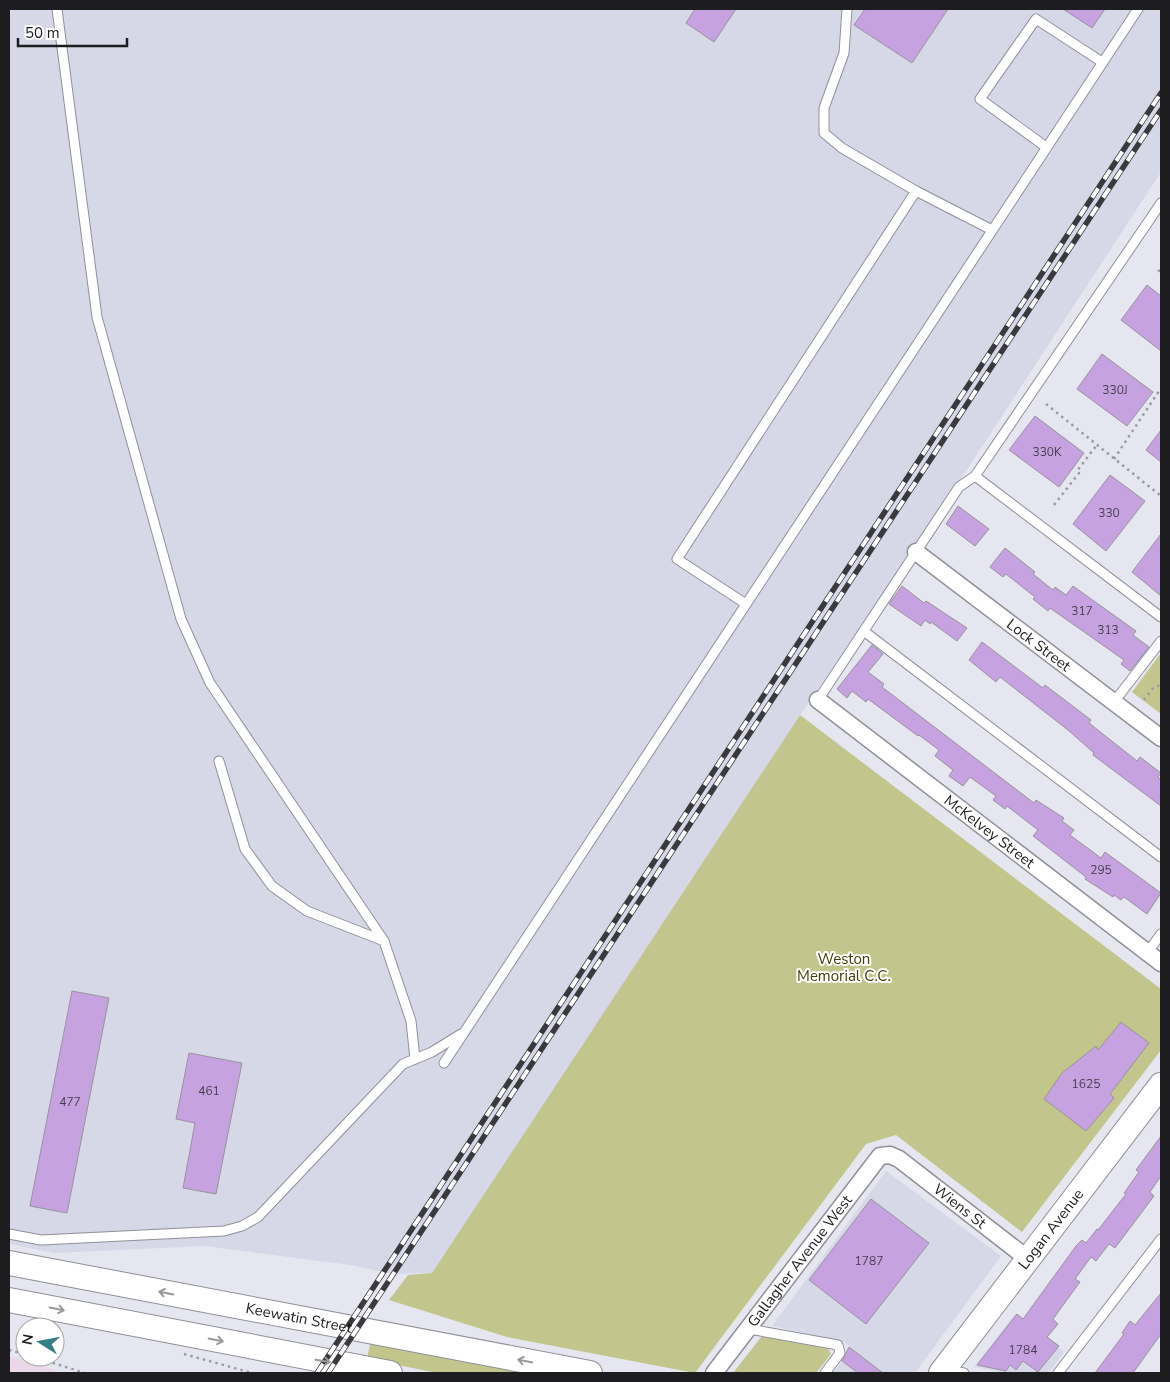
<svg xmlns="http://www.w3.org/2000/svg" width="1170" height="1382" viewBox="0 0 1170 1382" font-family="'Nunito Sans',sans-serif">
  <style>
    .built { fill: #d6d8e8 }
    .industrial { fill: #ead7e7 }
    .green { fill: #c2c68c }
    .building { fill: #c7a2e0; stroke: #98939b }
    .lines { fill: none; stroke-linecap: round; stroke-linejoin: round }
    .service-casing { stroke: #909099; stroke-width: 11 }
    .minor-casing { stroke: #909099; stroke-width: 19 }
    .secondary-casing { stroke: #909099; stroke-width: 26 }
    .path { stroke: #9b9ca3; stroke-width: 2.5; stroke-dasharray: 2.5 4; stroke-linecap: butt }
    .service { stroke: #fff; stroke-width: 9 }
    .minor { stroke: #fff; stroke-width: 16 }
    .secondary { stroke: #fff; stroke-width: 24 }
    .rail-casing { stroke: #3a3a3e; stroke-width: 5.5 }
    .rail { stroke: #fff; stroke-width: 4; stroke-dasharray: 11; stroke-linecap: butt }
    .oneway { stroke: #99999b }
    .labels { text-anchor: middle; stroke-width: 4; stroke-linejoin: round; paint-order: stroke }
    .number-label { font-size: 12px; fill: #483e50 }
    .street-label { font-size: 15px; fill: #1d1d20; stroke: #fff }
    .park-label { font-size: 15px; fill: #3d3f04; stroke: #fff }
  </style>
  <rect width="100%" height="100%" fill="#e5e6f0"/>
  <g class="built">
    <polygon points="9,9 1161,9 1161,172 972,462 800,715 432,1273 393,1274 350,1265 205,1246 55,1253 9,1244"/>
    <polygon points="886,1171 1001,1256 915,1373 833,1373 852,1348 844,1342 772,1326"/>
    <polygon points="1015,1314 1064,1352 1049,1373 1006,1373 974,1367"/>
  </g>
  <polygon class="industrial" points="9,1356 64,1373 9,1373"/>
  <g class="green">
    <polygon points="1161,653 1161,714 1132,692"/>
    <polygon points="800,715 1161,989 1161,1050 1022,1232 896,1135 866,1144 695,1373 507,1337 389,1300 408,1275 432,1273"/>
    <polygon points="762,1336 828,1349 831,1354 816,1373 733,1373"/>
    <polygon points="371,1339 549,1373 438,1373 367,1359"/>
  </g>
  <g class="building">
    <polygon points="695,9 736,9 714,42 686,23"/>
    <polygon points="865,9 948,9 912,63 854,25"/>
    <polygon points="1063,9 1105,9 1092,28"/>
    <polygon points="1147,285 1161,296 1161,351 1121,320"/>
    <polygon points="1102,354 1153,392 1127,426 1077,389"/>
    <polygon points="1035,416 1084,453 1059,487 1009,450"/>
    <polygon points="1161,430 1161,462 1146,450"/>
    <polygon points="1110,475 1145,501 1106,551 1073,524"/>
    <polygon points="958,506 989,529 975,546 946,524"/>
    <polygon points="1161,534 1161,596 1132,572"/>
    <polygon points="1005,548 1035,572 1033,574 1053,590 1055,587 1066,595 1073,586 1136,631 1133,635 1149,647 1130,671 1121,664 1124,660 1050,608 1048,611 1033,599 1035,597 1006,574 1003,577 990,567"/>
    <polygon points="902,586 924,603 926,601 967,628 957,641 931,622 930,624 925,620 921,626 889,604"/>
    <polygon points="982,642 1043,688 1045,685 1091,720 1089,723 1137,761 1140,757 1161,773 1158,777 1161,780 1161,806 1093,755 1094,753 1068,730 1000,677 996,682 969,660"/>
    <polygon points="872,645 883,654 868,672 884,684 882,687 1034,803 1036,800 1064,818 1062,821 1074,830 1070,835 1101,858 1105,852 1161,893 1147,914 1124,897 1121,900 1114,895 1113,897 1085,879 1086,877 1033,836 1038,830 1007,806 1005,809 993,800 996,796 970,777 963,786 949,776 953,770 935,756 939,750 919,735 918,736 868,699 866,702 852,691 847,698 837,689"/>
    <polygon points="72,991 109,998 67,1213 30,1206"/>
    <polygon points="1121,1022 1149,1043 1110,1094 1114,1098 1086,1131 1044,1099 1062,1073 1096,1046 1098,1050"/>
    <polygon points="189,1053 242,1063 216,1194 183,1188 195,1123 176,1119"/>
    <polygon points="1161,1136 1161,1176 1150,1192 1154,1196 1115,1248 1109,1244 1096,1261 1091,1257 1075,1279 1080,1282 1053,1319 1058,1324 1047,1337 1059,1346 1038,1372 1023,1361 1016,1370 1010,1365 1006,1371 977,1365 1017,1314 1023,1319 1076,1246 1082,1240 1086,1243 1097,1229 1098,1230 1126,1194 1124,1193 1139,1172 1136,1170"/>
    <polygon points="871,1199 929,1243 866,1324 809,1280"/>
    <polygon points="1161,1293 1161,1334 1133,1373 1095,1373 1124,1334 1122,1333 1130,1321 1135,1325"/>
    <polygon points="849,1347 883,1373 858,1373 842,1361"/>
  </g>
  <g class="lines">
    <defs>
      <g id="service">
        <polyline points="57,9 97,317 181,619 210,683 384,941"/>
        <polyline points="847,9 844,53 824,108 824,133 842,148 916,191"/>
        <polyline points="1046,147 980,99 1036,19 1102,62"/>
        <polyline points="975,476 1161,617"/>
        <polyline points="746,604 677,559 916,191 992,230"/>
        <polyline points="865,632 1161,857"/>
        <polyline points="818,700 959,487 975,476 1161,203"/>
        <polyline points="1114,702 1161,641"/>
        <polyline points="219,761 245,849 272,886 307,911 384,941 411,1021 415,1059"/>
        <polyline points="1147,953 1161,934"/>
        <polyline points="444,1063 1138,9"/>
        <polyline points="9,1234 41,1240 224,1231 242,1226 258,1217 403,1064 432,1052 461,1034"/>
        <polyline points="749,1329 838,1345 840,1353 825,1373"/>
        <polyline points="946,1370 964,1373"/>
        <polyline points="1058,1373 1161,1239"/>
      </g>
      <g id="minor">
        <path id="s1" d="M916 552 1161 738"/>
        <path id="s2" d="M818 700 1161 963"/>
        <path id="s3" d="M714 1373 880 1156 890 1155 899 1159 1028 1259"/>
      </g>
      <g id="secondary">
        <path id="s4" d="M9 1263 590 1373"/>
        <polyline points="9,1300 390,1373"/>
        <path id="s5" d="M941 1373 1161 1085"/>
      </g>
    </defs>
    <use href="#service" class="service-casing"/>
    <use href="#minor" class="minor-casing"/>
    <use href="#secondary" class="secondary-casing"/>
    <g class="path">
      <polyline points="1158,270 1161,272"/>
      <polyline points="1046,404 1161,496"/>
      <polyline points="1114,459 1161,388"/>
      <polyline points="1054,505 1079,473 1077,471 1096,446"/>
      <polyline points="1144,700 1154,687 1161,685"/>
      <polyline points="9,1350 25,1354"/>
      <polyline points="184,1354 252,1373"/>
      <polyline points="34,1357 85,1373"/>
    </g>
    <use href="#service" class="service"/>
    <use href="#minor" class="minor"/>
    <use href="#secondary" class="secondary"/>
    <defs>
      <g id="rail">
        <polyline points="317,1373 1161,93"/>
        <polyline points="328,1373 1161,110"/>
      </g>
    </defs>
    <use href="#rail" class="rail-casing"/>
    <use href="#rail" class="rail"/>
  </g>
  <defs><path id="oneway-shaft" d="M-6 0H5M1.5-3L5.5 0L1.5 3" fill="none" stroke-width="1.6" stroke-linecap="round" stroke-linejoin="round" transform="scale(1.25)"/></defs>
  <g class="oneway">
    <use href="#oneway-shaft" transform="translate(166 1293) rotate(-169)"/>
    <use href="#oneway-shaft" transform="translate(57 1309) rotate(11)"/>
    <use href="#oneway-shaft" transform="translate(216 1340) rotate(11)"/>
    <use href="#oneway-shaft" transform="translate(323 1361) rotate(10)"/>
    <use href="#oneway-shaft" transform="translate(525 1361) rotate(-169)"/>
  </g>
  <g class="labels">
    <g class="number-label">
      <text x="1115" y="394">330J</text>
      <text x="1047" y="456">330K</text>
      <text x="1109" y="517">330</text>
      <text x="1082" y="615">317</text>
      <text x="1108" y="634">313</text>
      <text x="1101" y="874">295</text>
      <text x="1086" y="1088">1625</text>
      <text x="209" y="1095">461</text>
      <text x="70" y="1106">477</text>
      <text x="869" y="1265">1787</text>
      <text x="1023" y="1354">1784</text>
    </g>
    <g class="street-label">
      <text dy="5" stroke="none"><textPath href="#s1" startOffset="154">Lock Street</textPath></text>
      <text dy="5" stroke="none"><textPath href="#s2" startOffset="216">McKelvey Street</textPath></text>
      <text dy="5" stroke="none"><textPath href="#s3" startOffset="370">Wiens St</textPath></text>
      <text dy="5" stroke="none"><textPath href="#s5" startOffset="181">Logan Avenue</textPath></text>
      <text dy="5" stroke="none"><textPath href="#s3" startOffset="141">Gallagher Avenue West</textPath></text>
      <text dy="5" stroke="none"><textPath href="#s4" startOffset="295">Keewatin Street</textPath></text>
    </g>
    <g class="park-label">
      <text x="844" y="964">Weston<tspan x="844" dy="17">Memorial C.C.</tspan></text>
    </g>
  </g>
  <rect width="1170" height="1382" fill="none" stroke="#1d1d20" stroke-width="20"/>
  <g transform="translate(40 1342) rotate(281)"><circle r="24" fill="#ffffff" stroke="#a5a5a6"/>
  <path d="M0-4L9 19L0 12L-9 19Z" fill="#367e85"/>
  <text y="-8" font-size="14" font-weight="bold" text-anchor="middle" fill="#1d1d20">N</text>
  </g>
  <path d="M18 38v8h109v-8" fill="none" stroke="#1d1d20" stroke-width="2.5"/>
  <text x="25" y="38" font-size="15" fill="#1d1d20" stroke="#ffffff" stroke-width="4" paint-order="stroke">50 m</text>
</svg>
